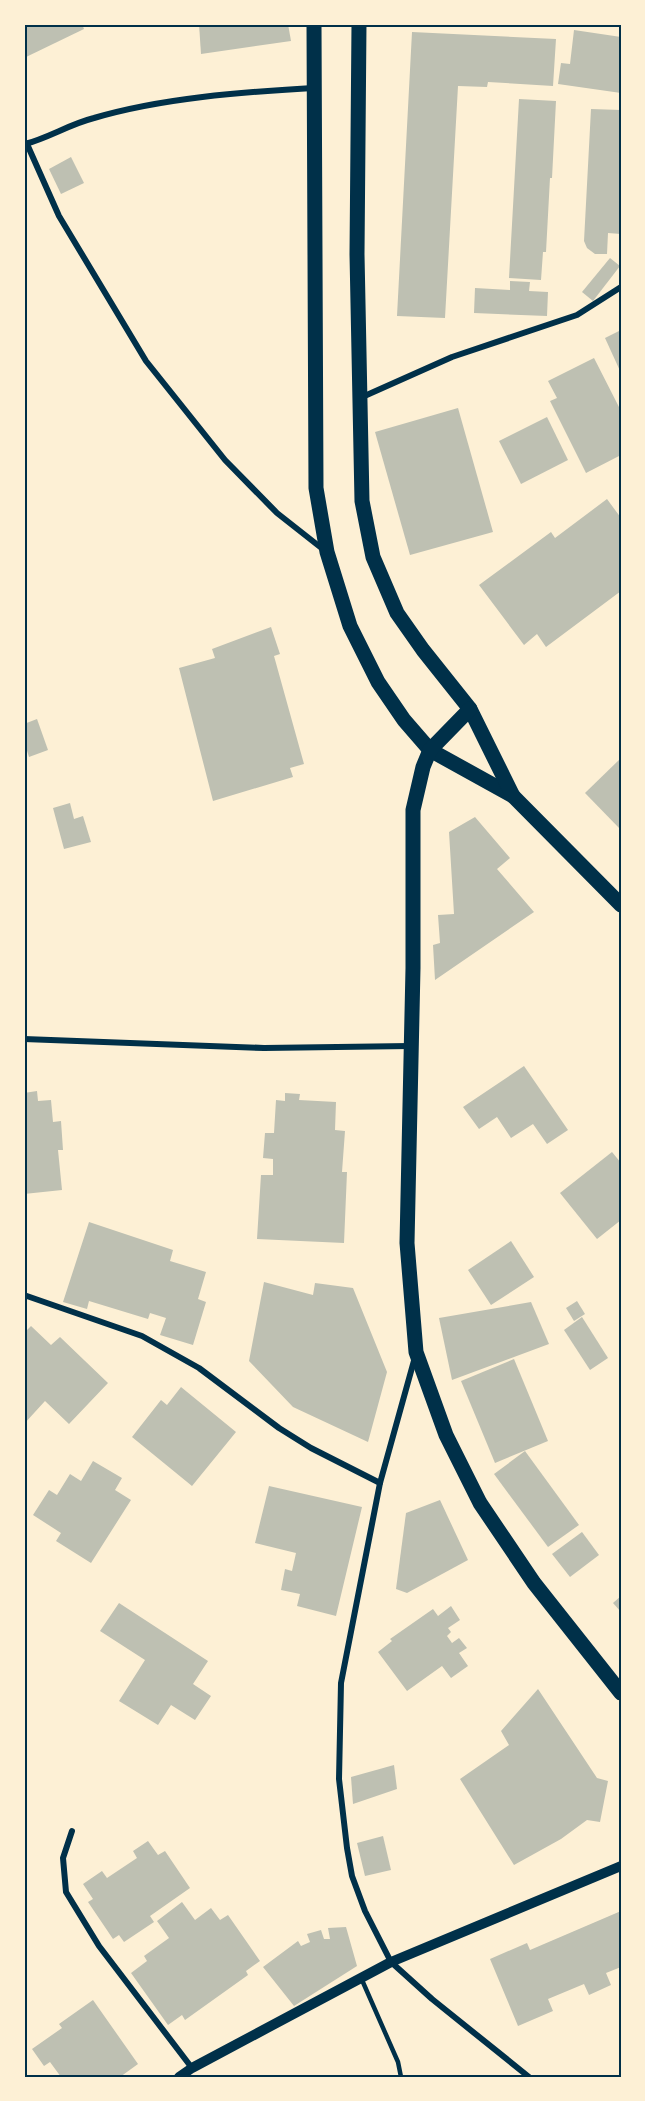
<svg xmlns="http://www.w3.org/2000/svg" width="645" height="2101" viewBox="0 0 645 2101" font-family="'PT Sans Narrow',sans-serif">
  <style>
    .building { fill: #bec0b2 }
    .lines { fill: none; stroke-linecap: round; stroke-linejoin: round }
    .service { stroke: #003049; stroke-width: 4.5 }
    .minor { stroke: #003049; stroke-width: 6 }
    .tertiary { stroke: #003049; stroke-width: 10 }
    .primary { stroke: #003049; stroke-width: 15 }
    .neatline { fill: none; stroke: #003049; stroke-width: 2 }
  </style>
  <rect width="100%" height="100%" fill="#fdf0d5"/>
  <g class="building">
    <polygon points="24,24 82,24 84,29 24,58"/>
    <polygon points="199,24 288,24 291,41 201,54"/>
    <polygon points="574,30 621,37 621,93 558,84 561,63 570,64"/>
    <polygon points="412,32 556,39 553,86 488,82 487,87 458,86 445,318 397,316"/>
    <polygon points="519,99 556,101 552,178 550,178 546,252 543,252 541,280 509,278"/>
    <polygon points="591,109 621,110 621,234 608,233 607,254 595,254 587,248 584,241"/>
    <polygon points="71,157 84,183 61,194 49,169"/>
    <polygon points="610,258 620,266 593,301 582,292"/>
    <polygon points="510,281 530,282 529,291 548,292 547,316 474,313 475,288 510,290"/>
    <polygon points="621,330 621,373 605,338"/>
    <polygon points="594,358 621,411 621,455 586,473 550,401 557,398 548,381"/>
    <polygon points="458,408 493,532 410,555 375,432"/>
    <polygon points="547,417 568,460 521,484 499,441"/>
    <polygon points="607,499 621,518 621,591 546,647 537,634 524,645 479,585 551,532 555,538"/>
    <polygon points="271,627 280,654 274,656 304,764 290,768 293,777 213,801 179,668 215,658 212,649"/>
    <polygon points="37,719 48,750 29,757 24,741 24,724"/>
    <polygon points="621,758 621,830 585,793"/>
    <polygon points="70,803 74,819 83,816 91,842 64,849 53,808"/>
    <polygon points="475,817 510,858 497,869 534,912 435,980 433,945 440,943 438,915 454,914 449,832"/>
    <polygon points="524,1066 568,1130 547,1144 533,1124 511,1138 497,1117 479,1129 463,1107"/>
    <polygon points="37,1091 38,1101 51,1100 53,1122 61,1121 63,1150 58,1150 62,1190 24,1194 24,1093"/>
    <polygon points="285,1093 300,1094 299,1100 336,1102 335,1130 345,1131 342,1172 347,1172 344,1243 257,1239 261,1175 273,1175 273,1159 263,1158 265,1133 274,1133 276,1100 285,1101"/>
    <polygon points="612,1152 621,1163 621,1220 597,1239 560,1193"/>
    <polygon points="89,1222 173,1250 170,1261 206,1272 198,1299 206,1302 193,1345 160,1335 166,1318 150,1313 148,1319 89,1301 87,1309 63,1302"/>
    <polygon points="511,1241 534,1277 491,1305 468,1270"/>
    <polygon points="264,1282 313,1295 315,1283 353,1288 387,1372 368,1442 293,1407 249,1361"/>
    <polygon points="577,1301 585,1314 574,1321 566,1308"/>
    <polygon points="531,1302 549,1344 452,1380 439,1318"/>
    <polygon points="582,1317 608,1358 590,1370 564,1330"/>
    <polygon points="31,1326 51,1345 60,1337 108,1383 69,1424 45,1401 24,1424 24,1333"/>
    <polygon points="514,1359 548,1441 495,1463 461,1381"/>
    <polygon points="181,1387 236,1432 192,1486 132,1437 161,1400 167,1405"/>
    <polygon points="525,1451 579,1525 548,1547 494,1474"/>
    <polygon points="93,1461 122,1478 115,1490 131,1500 91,1563 56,1541 61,1533 33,1515 49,1490 57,1495 70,1474 81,1481"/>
    <polygon points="269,1486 362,1507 336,1616 297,1606 300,1594 281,1590 285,1569 292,1571 296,1553 255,1543"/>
    <polygon points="440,1500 468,1560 407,1593 396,1589 406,1513"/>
    <polygon points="582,1532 599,1555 570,1577 552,1554"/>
    <polygon points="621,1596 621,1612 613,1603"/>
    <polygon points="119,1603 208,1661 193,1684 211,1696 195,1720 171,1705 158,1725 119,1701 145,1660 100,1631"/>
    <polygon points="451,1606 460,1620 448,1628 451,1632 447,1636 452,1643 459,1638 467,1648 459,1653 468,1666 451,1678 442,1666 407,1691 378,1652 392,1641 390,1639 433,1609 438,1616"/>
    <polygon points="538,1689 597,1778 608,1781 600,1822 587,1820 561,1839 514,1865 460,1779 509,1745 501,1731"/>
    <polygon points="394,1765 397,1789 353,1804 351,1777"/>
    <polygon points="383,1836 391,1870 365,1876 357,1843"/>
    <polygon points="148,1841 158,1855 165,1851 190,1888 150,1916 154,1922 124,1942 119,1935 113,1939 88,1902 93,1899 83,1884 102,1871 107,1878 137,1858 133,1851"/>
    <polygon points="182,1902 195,1920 211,1908 220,1920 228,1915 260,1961 246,1971 248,1975 185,2020 182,2015 168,2025 131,1973 147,1961 144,1956 169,1938 157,1921"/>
    <polygon points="621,1911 621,1967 606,1973 611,1985 589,1995 584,1984 548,1999 553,2011 518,2026 490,1959 527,1943 530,1950"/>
    <polygon points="346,1927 357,1966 294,2006 263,1967 298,1941 301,1946 310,1942 307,1934 321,1930 324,1939 330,1939 328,1928"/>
    <polygon points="93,2000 138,2064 120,2077 61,2077 50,2062 44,2066 32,2049 62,2028 59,2024"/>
  </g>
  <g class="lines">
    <polyline class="service" points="362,1980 398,2062 401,2077"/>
    <g class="minor">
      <polyline points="24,141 27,144 59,216 146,361 225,460 277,513 324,550"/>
      <path d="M25 144C48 138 70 124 94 118 162 98 242 92 313 88"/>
      <polyline points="360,398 452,357 577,315 621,287"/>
      <polyline points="24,1039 264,1048 410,1046"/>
      <polyline points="24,1295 142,1336 199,1368 279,1428 311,1448 380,1483"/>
      <polyline points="415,1357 380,1483 341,1683 339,1779 347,1848 352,1876 365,1911 391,1962 432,1999 529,2077"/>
      <polyline points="72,1831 63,1858 66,1892 99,1946 192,2068"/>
    </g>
    <polyline class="tertiary" points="179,2077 192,2068 391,1962 621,1866"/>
    <g class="primary">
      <polyline points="314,24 316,488 327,552 350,626 378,682 404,720 430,750 513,796 621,905"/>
      <polyline points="359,24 357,254 362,501 373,557 397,613 423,650 470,709 513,796"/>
      <polyline points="470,709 430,750 423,767 413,810 413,968 407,1243 416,1352 446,1435 480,1503 534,1583 621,1693"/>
    </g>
  </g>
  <rect width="645" height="2101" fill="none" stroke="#fdf0d5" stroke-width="51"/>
  <rect x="26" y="26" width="594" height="2050" class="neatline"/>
</svg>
